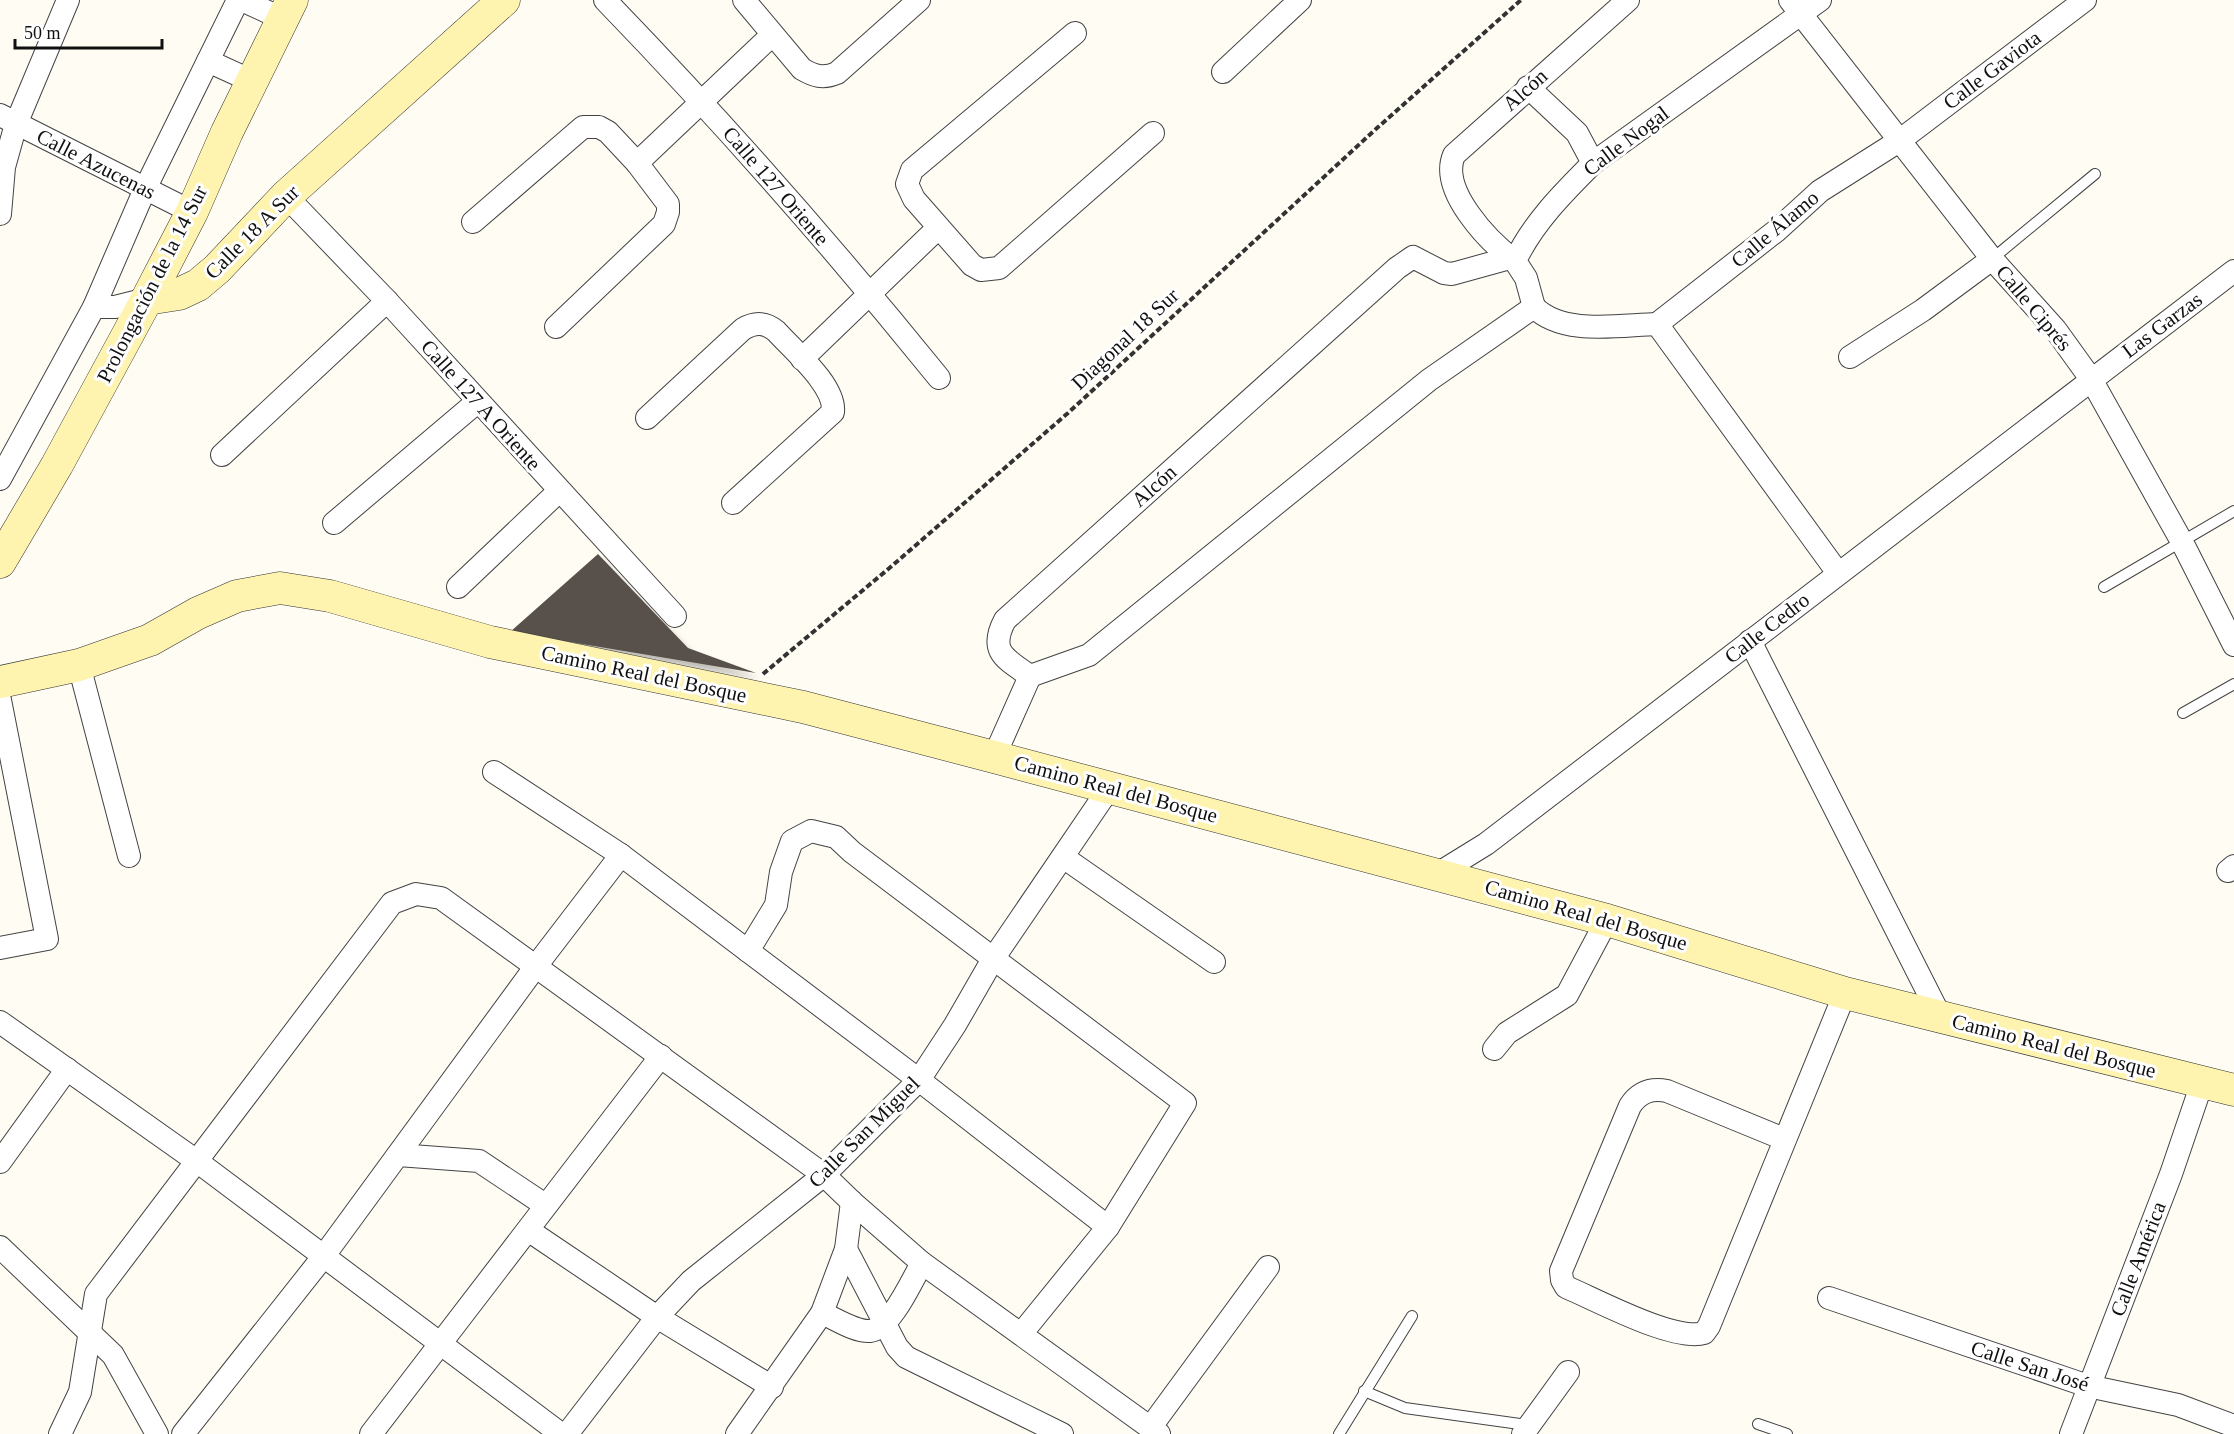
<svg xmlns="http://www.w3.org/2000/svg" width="2234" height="1434" viewBox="0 0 2234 1434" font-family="'Times New Roman',serif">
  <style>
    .building { fill: #59514c; filter: url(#shadow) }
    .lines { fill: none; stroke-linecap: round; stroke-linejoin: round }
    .lane-casing { stroke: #434343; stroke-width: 12 }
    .street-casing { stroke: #434343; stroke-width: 24 }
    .secondary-casing { stroke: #323232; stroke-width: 33 }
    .path { stroke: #323232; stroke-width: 4; stroke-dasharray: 6 3; stroke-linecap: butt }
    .lane { stroke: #fff; stroke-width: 10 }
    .street { stroke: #fff; stroke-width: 22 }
    .secondary { stroke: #fef3af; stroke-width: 32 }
    .labels { text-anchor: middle; stroke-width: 6; stroke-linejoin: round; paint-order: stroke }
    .street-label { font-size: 21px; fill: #101010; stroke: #fff }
  </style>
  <defs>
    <filter id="shadow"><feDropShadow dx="3.5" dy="6" stdDeviation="3" flood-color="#0004"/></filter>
  </defs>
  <rect width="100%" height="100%" fill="#fffcf4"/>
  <polygon class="building" points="598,554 688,648 756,673 510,632"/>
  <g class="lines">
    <defs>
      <g id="lane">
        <polyline points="1992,259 2095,174"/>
        <polyline points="2104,587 2234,511"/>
        <polyline points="2183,713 2234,684"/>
        <polyline points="1364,1391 1405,1408 1527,1425"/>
        <polyline points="1758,1424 1787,1434"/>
        <polyline points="1339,1434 1412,1316"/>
      </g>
      <g id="street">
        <polyline points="242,0 285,20"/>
        <path d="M605 0C722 121 833 247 939 378"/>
        <path d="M744 0 802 69C814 76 823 79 837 73L919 0"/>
        <polyline points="1790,0 1992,259 2055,329 2091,379 2182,542 2234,645"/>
        <polyline points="1075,33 912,170 907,184 914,199 972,265 981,270 999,268 1153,133"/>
        <polyline points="208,61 254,82"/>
        <polyline points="1223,72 1300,0"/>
        <polyline points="1528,87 1577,133 1593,163"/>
        <polyline points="0,115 192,212"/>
        <polyline points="637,163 771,36"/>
        <polyline points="286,196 387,301 675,616"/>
        <polyline points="0,214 4,167 16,124 68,0"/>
        <polyline points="473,222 583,127 599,127 608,132 637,163 668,204 668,212 664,224 556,327"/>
        <path d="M1515 261C1488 241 1439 190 1454 155L1628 0"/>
        <polyline points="94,307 145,189 238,0"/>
        <path d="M1534 307 1526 278 1515 261C1533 223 1563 193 1593 163L1820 0"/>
        <path d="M1534 307C1563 336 1619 325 1657 324"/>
        <polyline points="1657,324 1776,231 1820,191 1899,141 2085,0"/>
        <polyline points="1657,324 1838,573"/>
        <polyline points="1850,357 1923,310 1992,259"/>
        <polyline points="802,359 938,228"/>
        <path d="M647 418 743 329C755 322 765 322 776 331 793 350 836 386 833 412L733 503"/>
        <polyline points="222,455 387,301"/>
        <polyline points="0,479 94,307 115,307 147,299"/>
        <polyline points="334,523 477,402"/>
        <polyline points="458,587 559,491"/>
        <polyline points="1750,641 1941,1018"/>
        <polyline points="79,665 129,856"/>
        <polyline points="1030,676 1089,655 1429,380 1534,307"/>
        <polyline points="0,700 47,939 0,948"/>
        <path d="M994 757 1030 676C1006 659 988 652 1005 620L1397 268 1413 257 1444 273 1452 274 1510 258"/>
        <polyline points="494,772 621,855 919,1080 1108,1227"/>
        <polyline points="1063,857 1214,962"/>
        <polyline points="2228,871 2234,866"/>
        <polyline points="1439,873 1486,844 2234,271"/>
        <polyline points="748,951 776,905 781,872 792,841 811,831 836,837 852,852 1185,1103 1108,1227 1021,1334"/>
        <polyline points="0,1022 198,1162 561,1434"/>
        <polyline points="1494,1049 1507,1033 1567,995 1607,920"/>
        <path d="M1784 1139 1667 1091C1651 1088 1639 1092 1630 1106L1561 1271 1562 1280 1566 1287C1597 1300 1674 1342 1704 1333L1709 1326 1845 993"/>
        <polyline points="398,1155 479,1161 545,1205"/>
        <polyline points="0,1162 67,1069"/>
        <polyline points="528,1230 657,1317 772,1387"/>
        <polyline points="0,1247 113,1355 157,1434"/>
        <polyline points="846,1249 897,1347 906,1357 1062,1434"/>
        <polyline points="1829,1298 2088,1386 2178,1405 2234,1426"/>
        <path d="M822 1313C836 1319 855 1332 870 1331 891 1329 912 1280 922 1263"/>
        <polyline points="1150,1428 1268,1267"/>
        <polyline points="60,1434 80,1392 96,1294 392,903 416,894 441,898 824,1175 852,1202 922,1263 1159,1434"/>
        <polyline points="183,1434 323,1257 536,966 621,855"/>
        <polyline points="371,1434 661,1056"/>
        <polyline points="567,1434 657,1317 691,1281 824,1175 919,1080 955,1025 993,959 1110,787"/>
        <polyline points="737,1434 822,1313 846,1249 852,1202"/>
        <polyline points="1523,1434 1568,1372"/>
        <polyline points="2071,1434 2171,1174 2202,1083"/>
      </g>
      <g id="secondary">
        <polyline points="147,299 179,294 198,285 217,269 286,196 504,0"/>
        <polyline points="0,562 57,465 147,299 192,212 227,132 292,0"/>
        <polyline points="0,682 79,665 150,640 198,613 237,596 280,588 330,596 490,642 803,707 994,757 1607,920 1845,993 2234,1090"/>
      </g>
    </defs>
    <use href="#lane" class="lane-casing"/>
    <use href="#street" class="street-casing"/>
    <use href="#secondary" class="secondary-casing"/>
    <polyline class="path" points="763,674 893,565 1068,413 1377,128 1521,0"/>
    <use href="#lane" class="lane"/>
    <use href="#street" class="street"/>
    <use href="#secondary" class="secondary"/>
  </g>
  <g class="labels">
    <g class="street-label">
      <text transform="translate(1992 70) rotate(-37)" y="7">Calle Gaviota</text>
      <text transform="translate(1525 90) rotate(-42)" y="7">Alcón</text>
      <text transform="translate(1626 141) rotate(-37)" y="7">Calle Nogal</text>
      <text transform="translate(96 164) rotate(27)" y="7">Calle Azucenas</text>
      <text transform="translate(776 186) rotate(49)" y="7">Calle 127 Oriente</text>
      <text transform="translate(1775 229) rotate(-40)" y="7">Calle Álamo</text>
      <text transform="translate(252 232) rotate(-45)" y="7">Calle 18 A Sur</text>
      <text transform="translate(152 284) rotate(-63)" y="7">Prolongación de la 14 Sur</text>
      <text transform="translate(2034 308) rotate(50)" y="7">Calle Ciprés</text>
      <text transform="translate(2162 325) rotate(-37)" y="7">Las Garzas</text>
      <text transform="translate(1125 339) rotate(-43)" y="7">Diagonal 18 Sur</text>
      <text transform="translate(481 405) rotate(48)" y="7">Calle 127 A Oriente</text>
      <text transform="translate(1154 486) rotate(-42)" y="7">Alcón</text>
      <text transform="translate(1767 628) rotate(-38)" y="7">Calle Cedro</text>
      <text transform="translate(644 674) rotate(12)" y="7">Camino Real del Bosque</text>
      <text transform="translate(1116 789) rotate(15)" y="7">Camino Real del Bosque</text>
      <text transform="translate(1586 915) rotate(16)" y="7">Camino Real del Bosque</text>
      <text transform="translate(2054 1046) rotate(14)" y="7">Camino Real del Bosque</text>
      <text transform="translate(864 1132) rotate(-45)" y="7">Calle San Miguel</text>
      <text transform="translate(2138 1259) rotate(-69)" y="7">Calle América</text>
      <text transform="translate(2030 1366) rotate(18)" y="7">Calle San José</text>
    </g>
  </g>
  <path d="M15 39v9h147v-9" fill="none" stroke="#101010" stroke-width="3"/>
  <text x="24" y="39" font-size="18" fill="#101010" stroke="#ffffff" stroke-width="4.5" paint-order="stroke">50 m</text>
</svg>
